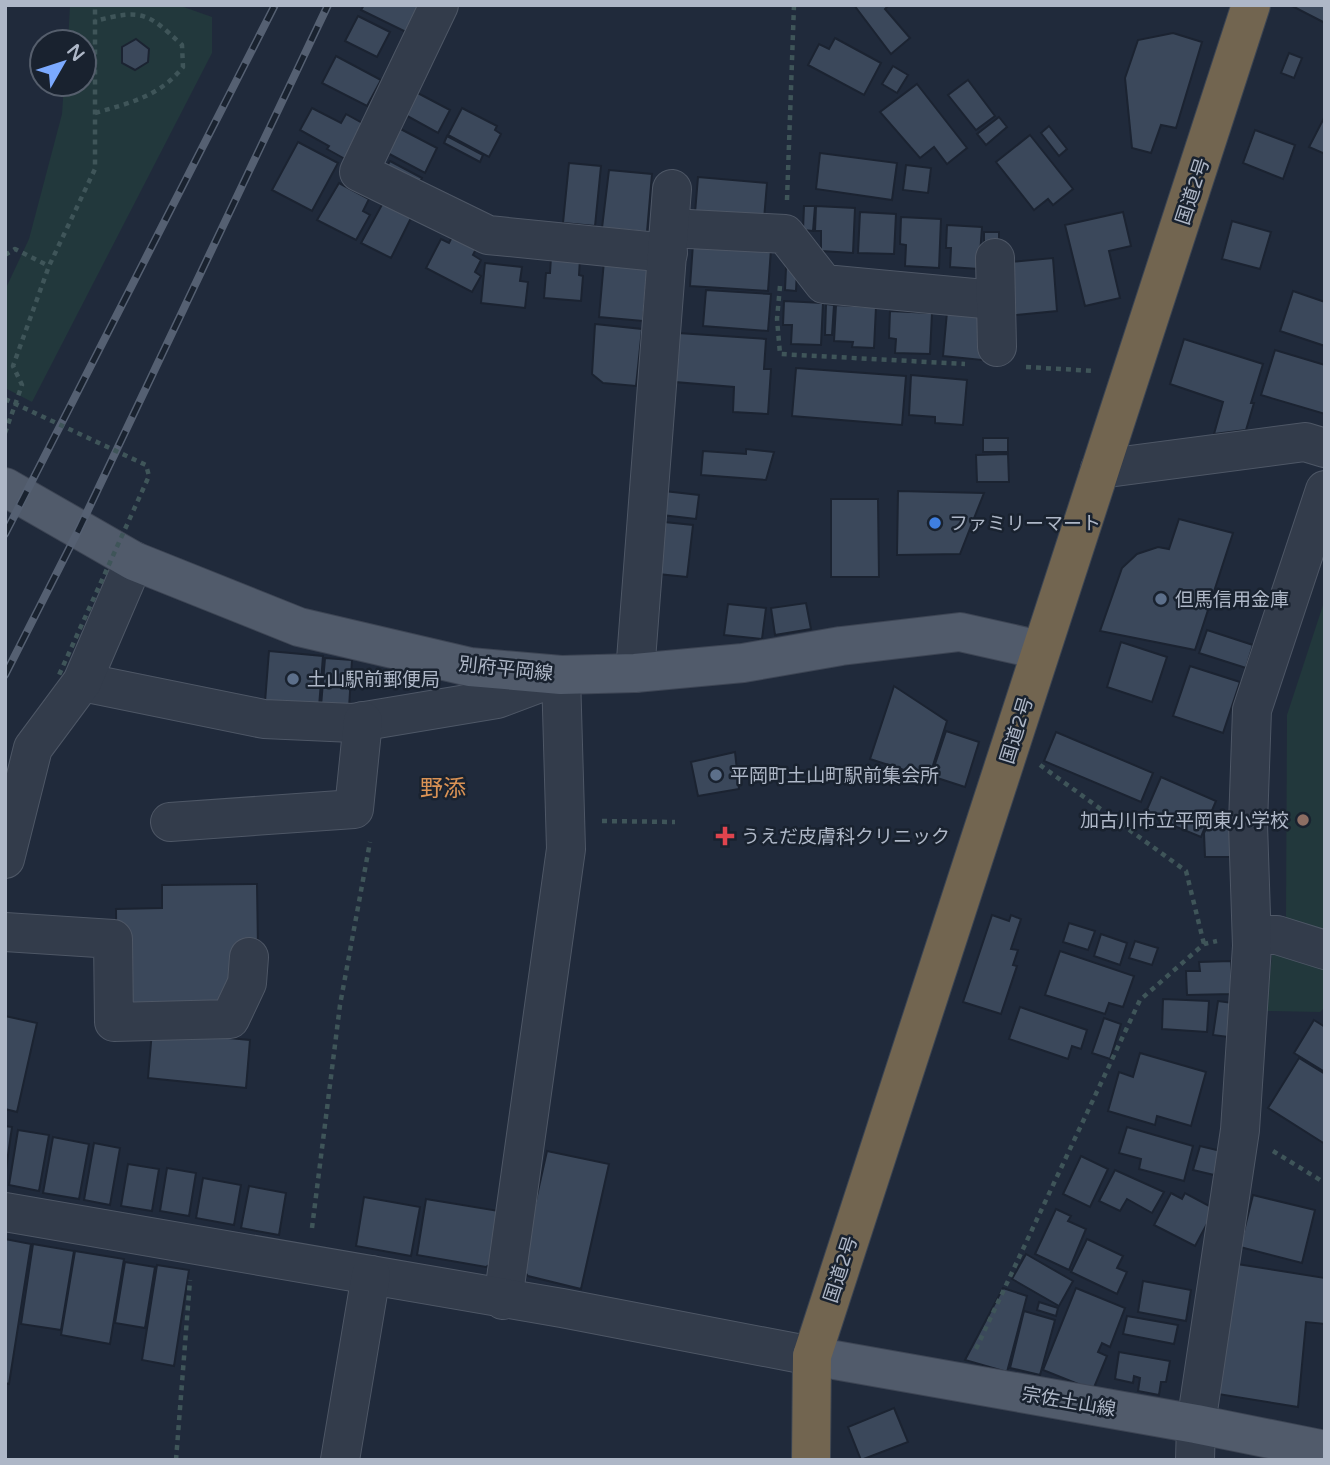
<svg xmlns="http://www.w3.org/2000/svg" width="1330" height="1465" viewBox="0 0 1330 1465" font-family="'Varela Round','Noto Sans JP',sans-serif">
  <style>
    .green { fill: #22383c }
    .building { fill: #3b485b; stroke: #1b2331; stroke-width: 2 }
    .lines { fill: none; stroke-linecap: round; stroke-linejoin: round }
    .minor-casing { stroke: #4e5766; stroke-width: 40 }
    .major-casing { stroke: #3d4554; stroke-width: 40 }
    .highway-casing { stroke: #3b4452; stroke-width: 40 }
    .path { stroke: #3f5559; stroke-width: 4.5; stroke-dasharray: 5 5; stroke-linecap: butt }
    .minor { stroke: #333c4b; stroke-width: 38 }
    .major { stroke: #515b6b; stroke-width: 38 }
    .highway { stroke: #726550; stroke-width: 38 }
    .rail-casing { stroke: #556072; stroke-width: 8 }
    .rail { stroke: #19222f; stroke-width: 5; stroke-dasharray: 16; stroke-linecap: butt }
    .path-bridge { stroke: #3f5559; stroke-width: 4.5; stroke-dasharray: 5 5; stroke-linecap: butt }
    .shop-dot { fill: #3f7fe0; stroke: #19222f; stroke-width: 2.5 }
    .service-dot { fill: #5c6f8a; stroke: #19222f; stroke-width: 2.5 }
    .education-dot { fill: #8d6e63; stroke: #19222f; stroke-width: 2.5 }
    .health-dot { fill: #e0444e; stroke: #19222f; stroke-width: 2.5 }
    .labels { text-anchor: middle; stroke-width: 5; stroke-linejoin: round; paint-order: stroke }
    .street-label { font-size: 19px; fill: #aeb7c7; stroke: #19222f }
    .poi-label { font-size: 19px; fill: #aeb7c7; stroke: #19222f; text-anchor: start }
    .quarter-label { font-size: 23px; fill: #db9355; stroke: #19222f }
  </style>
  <rect width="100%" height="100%" fill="#202a3b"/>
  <g class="green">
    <polygon points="70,5 178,5 212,17 212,53 32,402 5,388 5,290 29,239 62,114 64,84 84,84 84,42 68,42"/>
    <polygon points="1325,599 1325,932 1286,920 1287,715"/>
    <polygon points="1273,946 1325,964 1325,1007 1320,1012 1266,1011"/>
  </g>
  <g class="building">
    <polygon points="364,5 419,5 406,32 361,10"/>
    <polygon points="854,5 889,5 885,9 910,38 891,54"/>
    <polygon points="1325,5 1325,23 1292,6 1293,5"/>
    <polygon points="358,16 390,32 377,57 345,41"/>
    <polygon points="1173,33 1202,42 1176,128 1161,125 1151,153 1132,148 1125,78 1138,40"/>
    <polygon points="835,38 881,63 864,95 808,65 819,44 829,49"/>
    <polygon points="136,39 149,49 148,62 135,70 122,63 122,47"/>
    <polygon points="1289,53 1302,58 1294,78 1281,73"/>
    <polygon points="336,56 381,80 367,106 322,83"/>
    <polygon points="893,66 908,75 897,93 882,84"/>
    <polygon points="968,80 995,116 976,130 948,95"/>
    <polygon points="917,84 967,148 947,164 934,147 920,158 880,112"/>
    <polygon points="412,90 450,110 438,133 400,112"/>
    <polygon points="312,108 341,123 346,114 364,124 345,159 327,149 329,146 300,130"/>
    <polygon points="462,108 497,126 495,130 501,134 489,157 448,135"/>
    <polygon points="1325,116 1325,154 1309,147"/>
    <polygon points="999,117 1007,127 986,145 977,134"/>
    <polygon points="393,125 437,148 425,173 380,149"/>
    <polygon points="1049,126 1067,149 1059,156 1041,133"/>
    <polygon points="1255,130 1295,145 1283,179 1243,163"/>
    <polygon points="1030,135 1073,189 1053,205 1048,199 1034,210 996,162"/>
    <polygon points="447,136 483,155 480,162 444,143"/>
    <polygon points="298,142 338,163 312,211 272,190"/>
    <polygon points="820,153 897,163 892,200 816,189"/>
    <polygon points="390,161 422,178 417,188 384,171"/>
    <polygon points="569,163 601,166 595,226 563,223"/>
    <polygon points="906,165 931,168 928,193 903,190"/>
    <polygon points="609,170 652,174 647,232 602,228"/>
    <polygon points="698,177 767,183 764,219 695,213"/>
    <polygon points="339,183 369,199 363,211 370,215 356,240 317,220"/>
    <polygon points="384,201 412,216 391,258 361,243"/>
    <polygon points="804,206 815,206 813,231 803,230"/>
    <polygon points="816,206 855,208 853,253 821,251 821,231 815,231"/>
    <polygon points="860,212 896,214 894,254 858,253"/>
    <polygon points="1123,212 1131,246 1109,251 1120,298 1085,306 1065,225"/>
    <polygon points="901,217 941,219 939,268 905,266 906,245 900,244"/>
    <polygon points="1232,221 1271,232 1260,269 1222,259"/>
    <polygon points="947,225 982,227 979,269 950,267 951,248 946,248"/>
    <rect x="984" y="232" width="15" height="19"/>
    <polygon points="453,235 477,247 473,255 481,260 475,272 481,276 472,292 426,268 441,239 449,243"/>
    <polygon points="693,244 771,249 768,291 690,286"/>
    <polygon points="551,257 580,259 579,275 583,276 581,301 544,298 546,273 550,273"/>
    <polygon points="1053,258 1057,311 1015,315 1010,262"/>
    <polygon points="604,261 648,266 643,321 599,317"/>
    <polygon points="485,263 522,267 520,281 528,282 525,308 481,303"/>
    <polygon points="786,268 797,269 796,291 785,290"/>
    <polygon points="706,290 771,294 768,331 703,326"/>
    <polygon points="1293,291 1325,302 1325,346 1280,331"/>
    <polygon points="784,301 823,303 821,345 791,344 792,325 783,325"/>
    <polygon points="826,304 834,305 832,335 825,335"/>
    <polygon points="836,305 876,307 874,348 852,347 853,342 834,341"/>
    <polygon points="890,311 932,313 930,354 895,353 896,339 889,338"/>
    <polygon points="947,312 979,315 985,328 982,360 943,356"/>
    <polygon points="595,324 642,329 636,386 603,383 592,374"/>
    <polygon points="678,333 766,339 764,369 771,369 768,414 733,412 734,387 675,382"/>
    <polygon points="1184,339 1263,364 1251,403 1254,403 1246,430 1214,434 1223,402 1170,384"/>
    <polygon points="1275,350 1325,365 1325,414 1261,395"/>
    <polygon points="796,368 906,376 902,425 792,416"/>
    <polygon points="911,375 967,380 963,425 935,423 935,417 909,415"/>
    <rect x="983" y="438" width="25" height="14"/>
    <polygon points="746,449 774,452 766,480 701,475 703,451 746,454"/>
    <polygon points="1008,454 1009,482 977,482 976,455"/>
    <polygon points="664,491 699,495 696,519 662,515"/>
    <polygon points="898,491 984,493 960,554 897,555"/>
    <polygon points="831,499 878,499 879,577 831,577"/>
    <polygon points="1179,519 1233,533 1195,650 1100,631 1122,568 1137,554 1158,547 1169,549"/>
    <polygon points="664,522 693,525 687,577 658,574"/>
    <polygon points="806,603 811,629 775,635 771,608"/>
    <polygon points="728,604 766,608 762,639 724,635"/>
    <polygon points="1207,630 1253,645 1246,668 1199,653"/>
    <polygon points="1121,642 1167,657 1152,702 1107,687"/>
    <polygon points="269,651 323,656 319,707 265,702"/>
    <polygon points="325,658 352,660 349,708 321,706"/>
    <polygon points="1190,666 1240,682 1223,733 1173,716"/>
    <polygon points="894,686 947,721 929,778 870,759"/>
    <polygon points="946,731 979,742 965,787 931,776"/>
    <polygon points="1056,732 1153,773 1141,802 1044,761"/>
    <polygon points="735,752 739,789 698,796 691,762"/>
    <polygon points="1161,777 1216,801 1201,837 1145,814"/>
    <polygon points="1236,819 1236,857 1205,857 1204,833 1210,820"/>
    <polygon points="257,884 258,948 226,1012 117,1014 116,909 162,908 162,885"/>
    <polygon points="992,915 1009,921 1011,915 1021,919 1011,949 1018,950 1013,965 1017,966 1001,1014 963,1002"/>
    <polygon points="1069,923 1095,931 1088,950 1063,942"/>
    <polygon points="1101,934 1127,943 1120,965 1094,956"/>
    <polygon points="1135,941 1158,948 1152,965 1129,958"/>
    <polygon points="1060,951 1134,976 1123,1007 1109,1003 1105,1014 1045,995"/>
    <polygon points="1231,961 1232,994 1187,995 1186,971 1200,971 1199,962"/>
    <polygon points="1163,999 1209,1001 1207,1032 1162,1029"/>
    <polygon points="1218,1001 1240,1004 1236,1038 1213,1035"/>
    <polygon points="1020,1007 1087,1030 1081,1049 1072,1046 1068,1059 1009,1039"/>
    <polygon points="5,1016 37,1023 17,1112 5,1109"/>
    <polygon points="1104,1018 1121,1024 1110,1059 1092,1053"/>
    <polygon points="1314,1020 1325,1027 1325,1072 1294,1053"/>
    <polygon points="152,1031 250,1040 246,1088 148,1078"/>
    <polygon points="1140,1053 1206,1072 1191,1126 1157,1116 1155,1125 1108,1111 1119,1072 1133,1077"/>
    <polygon points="1299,1058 1325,1074 1325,1144 1268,1108"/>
    <polygon points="5,1126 12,1127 5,1176"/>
    <polygon points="1127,1127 1193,1146 1184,1181 1139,1169 1141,1159 1119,1153"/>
    <polygon points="18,1130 49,1135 39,1191 9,1185"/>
    <polygon points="53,1137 89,1144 79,1199 43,1193"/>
    <polygon points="94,1143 120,1148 110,1205 84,1200"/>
    <polygon points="1200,1146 1221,1151 1214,1175 1193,1170"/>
    <polygon points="547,1151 609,1164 581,1289 528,1276 521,1267"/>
    <polygon points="1081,1156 1108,1169 1090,1207 1063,1194"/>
    <polygon points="128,1164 159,1169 152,1211 121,1206"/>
    <polygon points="167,1168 196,1173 189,1216 160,1211"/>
    <polygon points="1115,1170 1164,1192 1152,1213 1127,1199 1120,1211 1099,1201"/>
    <polygon points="203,1178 241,1185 234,1225 196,1218"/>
    <polygon points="249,1186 286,1193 279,1235 241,1228"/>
    <polygon points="1171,1193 1182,1199 1185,1193 1215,1209 1195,1246 1154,1225"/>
    <polygon points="1253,1195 1315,1210 1302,1263 1240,1247"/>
    <polygon points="364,1197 420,1207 411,1256 356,1246"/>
    <polygon points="426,1199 505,1212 496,1260 486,1267 417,1255"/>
    <polygon points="1056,1209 1071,1216 1068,1221 1086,1229 1069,1270 1035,1254"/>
    <polygon points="5,1239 31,1244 9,1384 5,1383"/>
    <polygon points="1087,1239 1123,1256 1117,1268 1127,1272 1117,1294 1071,1272"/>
    <polygon points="33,1244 74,1251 61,1330 21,1324"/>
    <polygon points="75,1251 124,1259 110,1344 61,1335"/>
    <polygon points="1026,1254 1073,1281 1059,1306 1012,1279"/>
    <polygon points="125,1262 155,1267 145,1328 115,1323"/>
    <polygon points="1237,1264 1325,1278 1325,1324 1306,1322 1298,1407 1218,1394"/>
    <polygon points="157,1265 189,1270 174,1366 142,1360"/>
    <polygon points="1143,1281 1191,1290 1186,1321 1138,1312"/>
    <polygon points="1003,1288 1027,1296 1007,1372 965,1360"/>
    <polygon points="1076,1288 1125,1308 1110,1347 1102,1343 1098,1352 1107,1356 1093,1390 1043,1370"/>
    <polygon points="1039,1302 1058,1308 1056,1316 1037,1310"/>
    <polygon points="1024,1311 1055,1320 1040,1375 1010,1368"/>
    <polygon points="1127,1316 1178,1325 1174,1344 1123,1334"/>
    <polygon points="1119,1352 1170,1361 1166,1382 1161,1382 1159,1395 1138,1391 1140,1378 1134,1376 1133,1383 1115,1379"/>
    <polygon points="894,1408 908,1442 861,1460 848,1427"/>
  </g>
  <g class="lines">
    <defs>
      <g id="minor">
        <polyline points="439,5 359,172 488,235 668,253"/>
        <polyline points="670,228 785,234 824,284 995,300"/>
        <polyline points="995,258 997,347"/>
        <polyline points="1100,469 1305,442 1325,448"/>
        <polyline points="635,673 672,189"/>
        <polyline points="82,682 264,719 353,723 497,699 561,675 566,849 503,1300"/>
        <polyline points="170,822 354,809 363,721"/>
        <polyline points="5,859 33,748 82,682 134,561"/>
        <polyline points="5,932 113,939 114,1022 230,1019 247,983 249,957"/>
        <polyline points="1252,935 1277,935 1325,950"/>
        <polyline points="5,1212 562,1308 812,1356"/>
        <polyline points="340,1460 371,1275"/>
        <polyline points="1195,1460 1196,1424 1240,1130 1252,946 1248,824 1252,710 1325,490"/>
      </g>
      <g id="major">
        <polyline points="5,487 134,561 299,627 470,667 561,675 635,673 743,663 841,646 960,632 1040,650"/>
        <polyline points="812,1356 1196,1424 1325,1450"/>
      </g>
      <polyline id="highway" points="811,1460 812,1356 1251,5"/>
    </defs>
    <use href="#minor" class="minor-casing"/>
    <use href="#major" class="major-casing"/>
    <use href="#highway" class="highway-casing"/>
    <g class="path">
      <path d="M95 113C130 103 160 96 183 67L182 45C147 12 142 9 95 21"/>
      <polyline points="787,200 794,5"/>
      <polyline points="5,255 15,249 49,266"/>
      <polyline points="780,286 777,319 780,354 965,364"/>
      <polyline points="1026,367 1095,371"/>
      <polyline points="5,433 22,385 13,366 49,266 95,169 95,5"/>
      <polyline points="1040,765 1186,871 1204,944"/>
      <polyline points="602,821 675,822"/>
      <polyline points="1273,1151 1325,1183"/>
      <polyline points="312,1228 340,1005 370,842"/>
      <polyline points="976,1349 1140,1000 1204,944 1217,941"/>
      <polyline points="176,1460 190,1280"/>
    </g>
    <use href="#minor" class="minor"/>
    <use href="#major" class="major"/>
    <use href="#highway" class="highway"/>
    <defs>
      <g id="rail">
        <polyline points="5,534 275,5"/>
        <polyline points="5,675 79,529 328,5"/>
      </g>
    </defs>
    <use href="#rail" class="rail-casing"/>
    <use href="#rail" class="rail"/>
    <polyline class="path-bridge" points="5,399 146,465 149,476 59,675"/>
  </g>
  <circle class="shop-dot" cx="935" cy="523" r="7"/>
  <g class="service-dot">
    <circle cx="1161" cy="599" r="7"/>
    <circle cx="293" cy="679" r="7"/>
    <circle cx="716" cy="775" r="7"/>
  </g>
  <circle class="education-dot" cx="1303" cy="820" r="7"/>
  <path class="health-dot" d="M721.5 825.5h7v7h7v7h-7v7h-7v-7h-7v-7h7z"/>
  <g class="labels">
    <g class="street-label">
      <text transform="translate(1192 191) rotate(-72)" y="7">国道2号</text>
      <text transform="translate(506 668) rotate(6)" y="7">別府平岡線</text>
      <text transform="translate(1016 730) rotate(-73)" y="7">国道2号</text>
      <text transform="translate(840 1269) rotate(-72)" y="7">国道2号</text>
      <text transform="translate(1069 1401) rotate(10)" y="7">宗佐土山線</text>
    </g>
    <g class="poi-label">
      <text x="949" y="530">ファミリーマート</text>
      <text x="1175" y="606">但馬信用金庫</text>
      <text x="307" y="686">土山駅前郵便局</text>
      <text x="730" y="782">平岡町土山町駅前集会所</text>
      <text x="1289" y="827" text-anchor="end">加古川市立平岡東小学校</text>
      <text x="741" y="843">うえだ皮膚科クリニック</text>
    </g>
    <g class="quarter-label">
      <text x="443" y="796">野添</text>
    </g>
  </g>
  <rect width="1330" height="1465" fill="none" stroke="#aeb7c7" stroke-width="14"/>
  <g transform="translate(63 63) rotate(51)"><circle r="33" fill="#19222f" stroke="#555e6c" stroke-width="2"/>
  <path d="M0-5L12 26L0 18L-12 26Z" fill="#7baaff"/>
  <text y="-10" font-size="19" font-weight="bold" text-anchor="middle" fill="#aeb7c7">N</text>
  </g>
</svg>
